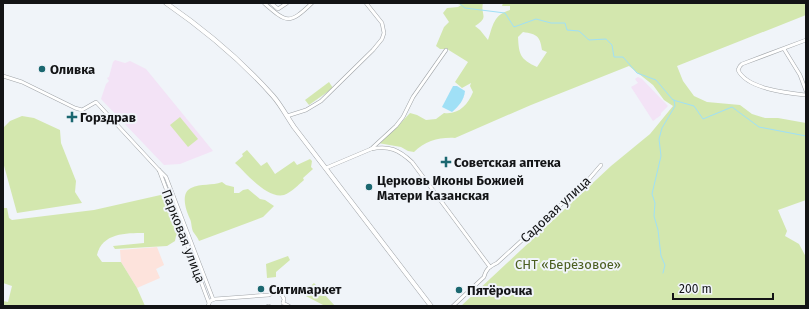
<svg xmlns="http://www.w3.org/2000/svg" width="809" height="309" viewBox="0 0 809 309" font-family="'Fira Sans',sans-serif">
  <style>
    .industrial { fill: #fde3dc }
    .education { fill: #f3e3f6 }
    .green { fill: #d3e7ae; fill-rule: evenodd }
    .water { fill: #a0e0f6 }
    .lines { fill: none; stroke-linecap: round; stroke-linejoin: round }
    .stream { stroke: #a0e0f6; stroke-width: 1 }
    .street-casing { stroke: #a0a4a8; stroke-width: 4 }
    .secondary-casing { stroke: #a0a4a8; stroke-width: 5 }
    .street { stroke: #fff; stroke-width: 3 }
    .secondary { stroke: #fff; stroke-width: 4 }
    .poi-dot { fill: #1b6770; stroke: #f0f4f9; stroke-width: 1.5 }
    .labels { text-anchor: middle; stroke-width: 4; stroke-linejoin: round; paint-order: stroke }
    .poi-label { font-size: 13px; font-weight: bold; fill: #131416; stroke: #f0f4f9; text-anchor: start }
    .street-label { font-size: 13px; fill: #131416; stroke: #f0f4f9 }
    .park-label { font-size: 13px; fill: #4b5e20; stroke: #f0f4f9 }
  </style>
  <rect width="100%" height="100%" fill="#f0f4f9"/>
  <polygon class="industrial" points="157,247 164,265 156,269 160,278 137,288 121,262 120,250"/>
  <g class="education">
    <polygon points="115,60 125,63 130,61 146,69 213,151 180,164 164,165 101,99 106,84 109,81 107,78 109,77 113,62"/>
    <polygon points="638,77 642,79 668,106 661,113 661,115 653,121 631,87 638,83 635,79"/>
  </g>
  <g class="green">
    <path d="M455 3H483C480 15 490 17 475 26L480 30 488 40C493 26 493 15 510 10V6H502L503 3H806V15L677 66 683 81 694 96 707 102 740 105 752 114 765 118H778L806 123V200L778 210 787 231 785 236 799 244 806 257V306H461L611 166 650 134 673 106 664 100 653 85 629 66 531 105 455 138C440 137 425 141 414 152L408 151 401 147 378 143 395 129 410 113 417 115 426 120 436 119 444 113C458 115 468 105 473 92L470 86 471 83 462 88 455 82 468 62 447 49H440L436 46 444 27 449 22 443 13 447 8 458 7 461 5ZM523 32C537 34 540 36 542 50L547 52 537 67C520 59 519 55 518 37Z"/>
    <polygon points="329,82 333,88 309,105 305,100"/>
    <polygon points="22,116 34,118 60,130 61,143 76,181 75,192 82,203 17,213 3,162 3,128 10,121"/>
    <polygon points="180,117 198,139 188,147 170,125"/>
    <path d="M247 150 261 166 267 162 275 174 294 161 297 165 310 159 312 161 311 167 313 169 303 178 304 180C298 185 292 192 284 195 267 199 247 174 235 163L243 156 242 154Z"/>
    <path d="M222 182 226 185 234 187V193H239L243 190 248 189 260 199 265 200 274 206 263 217 199 241C198 238 196 236 194 233 191 229 192 223 190 219 186 211 180 193 191 188 201 183 212 186 222 182Z"/>
    <path d="M165 194 180 234 176 236 175 241 167 246 115 249 113 246 144 243V233C126 233 102 233 97 255L102 262H121L137 288 145 306H3V301L8 302 12 286 3 283V208H7L9 218 12 220 94 210Z"/>
    <polygon points="288,256 290,260 276,272 276,277 267,278 266,264"/>
    <polygon points="314,283 335,306 325,306 302,294"/>
  </g>
  <path class="water" d="M453 86H457L465 91C464 100 459 106 452 112L442 107Z"/>
  <g class="lines">
    <g class="stream">
      <polyline points="459,3 465,8 505,13 514,27 536,19 551,23 565,23 567,30 579,31 589,40 606,39 612,45 614,57 623,57 637,73 656,80 673,100 694,106 703,119 732,107 759,127 806,136"/>
      <polyline points="663,273 665,265 661,256 658,230 654,216 655,203 652,194 661,156 659,139 662,128 675,106 674,100"/>
    </g>
    <defs>
      <g id="street">
        <path d="M264 3C287 23 289 25 312 3"/>
        <polyline points="271,3 278,9 287,3"/>
        <path d="M806 40 742 64 740 66 738 70C747 89 787 93 806 95"/>
        <polyline points="784,49 800,75 806,91"/>
        <polyline points="3,76 22,82 75,108 82,110 96,102 158,169 166,177 213,299"/>
        <polyline points="287,116 306,110 321,101 373,50 382,39 384,33 382,23 366,3"/>
        <path d="M371 149C389 145 399 150 412 162L490 267"/>
        <polyline points="326,168 371,149 396,126 403,117 413,97 446,50"/>
        <polyline points="159,170 209,303"/>
        <polyline points="283,303 289,306"/>
        <polyline points="208,306 210,301 215,299 269,295 275,292 282,295 284,299 283,303"/>
        <polyline points="268,306 269,306"/>
        <path d="M453 306 484 277C486 269 489 267 497 263L589 179 601 165"/>
      </g>
      <path id="secondary" d="M166 3C205 30 242 61 273 96 281 105 287 117 294 127L431 306"/>
    </defs>
    <use href="#street" class="street-casing"/>
    <use href="#secondary" class="secondary-casing"/>
    <use href="#street" class="street"/>
    <use href="#secondary" class="secondary"/>
  </g>
  <g class="poi-dot">
    <circle cx="42" cy="69" r="4"/>
    <path d="M70 111h4v4h4v4h-4v4h-4v-4h-4v-4h4z"/>
    <path d="M444 156h4v4h4v4h-4v4h-4v-4h-4v-4h4z"/>
    <circle cx="369" cy="187" r="4"/>
    <circle cx="261" cy="289" r="4"/>
    <circle cx="459" cy="290" r="4"/>
  </g>
  <g class="labels">
    <g class="poi-label">
      <text x="50" y="74">Оливка</text>
      <text x="80" y="122">Горздрав</text>
      <text x="454" y="167">Советская аптека</text>
      <text x="377" y="185">Церковь Иконы Божией<tspan x="377" dy="15">Матери Казанская</tspan></text>
      <text x="269" y="294">Ситимаркет</text>
      <text x="467" y="295">Пятёрочка</text>
    </g>
    <g class="street-label">
      <text transform="translate(555 209) rotate(-43)" y="5">Садовая улица</text>
      <text transform="translate(184 236) rotate(69)" y="5">Парковая улица</text>
    </g>
    <g class="park-label">
      <text x="568" y="269">СНТ «Берёзовое»</text>
    </g>
  </g>
  <rect width="809" height="309" fill="none" stroke="#131416" stroke-width="8"/>
  <path d="M673 293v6h100v-6" fill="none" stroke="#131416" stroke-width="2"/>
  <text x="679" y="293" font-size="12" fill="#131416" stroke="#f0f4f9" stroke-width="3" paint-order="stroke">200 m</text>
</svg>
